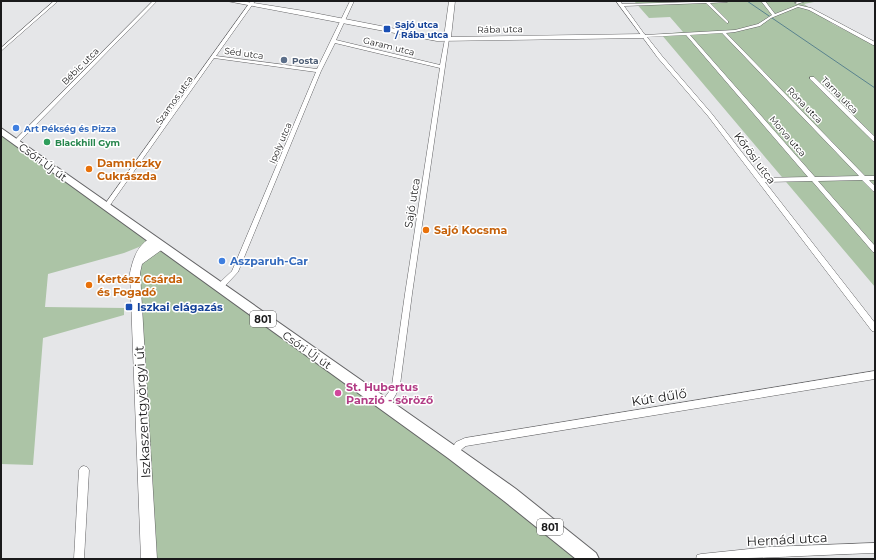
<svg xmlns="http://www.w3.org/2000/svg" width="876" height="560" viewBox="0 0 876 560" font-family="Montserrat,sans-serif">
<style>
.green{fill:#acc4a6}
.lines{fill:none;stroke-linecap:round;stroke-linejoin:round}
.stream{stroke:#59828e;stroke-width:1}
.street-casing{stroke:#636365;stroke-width:1}
.secondary-casing{stroke:#636365;stroke-width:1}
.primary-casing{stroke:#636365;stroke-width:2}
.street{fill:#fff;fill-rule:evenodd}
.secondary{fill:#fff;fill-rule:evenodd}
.primary{fill:#fff;fill-rule:evenodd}
.transit-dot{fill:#1a4fb4;stroke:#fff;stroke-width:1.5}
.service-dot{fill:#5c6f8a;stroke:#fff;stroke-width:1.5}
.shop-dot{fill:#3f7fe0;stroke:#fff;stroke-width:1.5}
.leisure-dot{fill:#2e9e5b;stroke:#fff;stroke-width:1.5}
.food-dot{fill:#e8710a;stroke:#fff;stroke-width:1.5}
.hotel-dot{fill:#d1479c;stroke:#fff;stroke-width:1.5}
.labels{text-anchor:middle;dominant-baseline:central;stroke-width:3;stroke-linejoin:round;paint-order:stroke}
.far-transit-label{font-size:9px;font-weight:bold;fill:#164399;stroke:#fff;text-anchor:start}
.far-street-label{font-size:9px;fill:#1a1a1b;stroke:#fff}
.far-service-label{font-size:9px;font-weight:bold;fill:#4e5e75;stroke:#fff;text-anchor:start}
.far-shop-label{font-size:9px;font-weight:bold;fill:#366cbe;stroke:#fff;text-anchor:start}
.far-leisure-label{font-size:9px;font-weight:bold;fill:#27864d;stroke:#fff;text-anchor:start}
.shield{fill:#fff;stroke:#5f5f5f;stroke-width:1}
.shield-label{font-size:10px;font-weight:bold;fill:#1a1a1b}
.street-label{font-size:11px;fill:#1a1a1b;stroke:#fff}
.food-label{font-size:11px;font-weight:bold;fill:#c56008;stroke:#fff;text-anchor:start}
.shop-label{font-size:11px;font-weight:bold;fill:#366cbe;stroke:#fff;text-anchor:start}
.transit-label{font-size:11px;font-weight:bold;fill:#164399;stroke:#fff;text-anchor:start}
.hotel-label{font-size:11px;font-weight:bold;fill:#b23c85;stroke:#fff;text-anchor:start}
.near-street-label{font-size:13px;fill:#1a1a1b;stroke:#fff}
</style>
<rect width="100%" height="100%" fill="#e5e6e8"/>
<g class="green">
<polygon points="634,1 819,1 804,4 833,24 875,45 875,287 661,34 683,32 670,17 649,18"/>
<polygon points="1,131 154,241 124,253 48,274 45,307 124,308 124,315 43,338 33,465 1,464"/>
<polygon points="162,246 590,559 149,559 136,292 141,260"/>
</g>
<g class="lines">
<polyline class="stream" points="747,1 875,88"/>
<g class="street-casing">
<g id="street">
<polygon points="54,1 58,1 1,51 1,48"/>
<polygon points="153,1 157,1 18,143 14,143 14,141"/>
<path d="M 251,1 L 255,1 L 216,56 L 317,69 L 350,1 L 354,1 L 336,40 L 440,65 L 445,39 L 447,38 L 449,39 L 412,294 L 400,385 C 397,393 392,404 384,408 L 381,407 L 380,404 L 391,389 L 392,385 L 405,294 L 440,68 L 335,43 L 321,71 L 238,272 L 222,289 L 216,289 L 215,287 L 232,271 L 316,72 L 214,58 L 108,208 L 106,209 L 103,207 Z"/>
<path d="M 616,1 L 620,1 L 622,4 L 729,1 L 727,2 L 710,3 L 728,21 L 728,23 L 727,23 L 706,3 L 624,6 L 645,35 L 735,30 L 758,24 L 772,15 L 761,1 L 765,1 L 775,14 L 798,5 L 811,8 L 875,42 L 875,45 L 873,45 L 809,10 L 798,7 L 771,18 L 760,26 L 735,32 L 726,33 L 865,176 L 875,176 L 875,180 L 869,180 L 875,186 L 875,192 L 873,191 L 862,180 L 818,181 L 875,246 L 875,252 L 873,252 L 812,181 L 765,182 L 875,323 L 875,332 L 872,331 L 708,116 L 658,58 ZM 722,33 L 859,176 L 815,177 L 690,35 ZM 686,35 L 808,177 L 762,178 L 712,114 L 662,56 L 647,37 Z"/>
<polygon points="800,1 806,1 797,4 795,3"/>
<polygon points="810,77 814,77 875,137 875,142 873,141 810,79"/>
<path d="M 875,371 L 875,379 L 466,446 C 460,449 459,455 453,457 L 450,456 L 449,453 L 456,442 L 465,438 Z"/>
<polygon points="84,466 87,467 89,470 84,559 74,559 79,470 81,467"/>
<path d="M 875,543 L 875,553 C 815,555 756,559 696,559 L 697,555 L 701,554 L 768,547 Z"/>
</g>
</g>
<g class="secondary-casing">
<g id="secondary">
<polygon points="227,1 241,1 304,11 437,37 444,37 449,1 455,1 451,37 644,34 647,36 644,38 437,41"/>
<path d="M 154,237 L 159,241 L 157,244 L 162,242 L 167,246 L 142,264 L 140,273 L 157,559 L 141,559 L 130,273 C 133,259 138,242 154,237 Z"/>
</g>
</g>
<g class="primary-casing">
<polygon id="primary" points="1,128 458,448 516,489 596,553 599,559 576,559 504,501 448,458 1,135"/>
</g>
<use href="#street" class="street"/>
<use href="#secondary" class="secondary"/>
<use href="#primary" class="primary"/>
</g>
<g class="transit-dot">
<rect x="383" y="25" width="8" height="8" rx="2"/>
<rect x="125" y="303" width="8" height="8" rx="2"/>
</g>
<circle class="service-dot" cx="284" cy="60" r="4"/>
<g class="shop-dot">
<circle cx="16" cy="128" r="4"/>
<circle cx="222" cy="261" r="4"/>
</g>
<circle class="leisure-dot" cx="47" cy="142" r="4"/>
<g class="food-dot">
<circle cx="89" cy="169" r="4"/>
<circle cx="426" cy="230" r="4"/>
<circle cx="89" cy="285" r="4"/>
</g>
<circle class="hotel-dot" cx="338" cy="393" r="4"/>
<g class="labels">
<g class="far-transit-label">
<text x="395" y="24">Sajó utca<tspan x="395" dy="10">/ Rába utca</tspan></text>
</g>
<g class="far-street-label">
<text transform="translate(500 29) rotate(-1)">Rába utca</text>
<text transform="translate(389 46) rotate(14)">Garam utca</text>
<text transform="translate(244 53) rotate(8)">Séd utca</text>
<text transform="translate(80 66) rotate(-45)">Bébic utca</text>
<text transform="translate(840 95) rotate(45)">Tarna utca</text>
<text transform="translate(174 100) rotate(-55)">Szamos utca</text>
<text transform="translate(805 105) rotate(46)">Róna utca</text>
<text transform="translate(788 136) rotate(49)">Morva utca</text>
<text transform="translate(280 143) rotate(-67)">Ipoly utca</text>
</g>
<g class="far-service-label">
<text x="292" y="60">Posta</text>
</g>
<g class="far-shop-label">
<text x="24" y="128">Art Pékség és Pizza</text>
</g>
<g class="far-leisure-label">
<text x="55" y="142">Blackhill Gym</text>
</g>
<g class="shield">
<rect x="250" y="311" width="26" height="16" rx="3"/>
<rect x="537" y="519" width="26" height="16" rx="3"/>
</g>
<g class="shield-label">
<text x="263" y="319">801</text>
<text x="550" y="527">801</text>
</g>
<g class="street-label">
<text transform="translate(755 158) rotate(53)">Kőrösi utca</text>
<text transform="translate(43 162) rotate(36)">Csóri Új út</text>
<text transform="translate(412 203) rotate(-81)">Sajó utca</text>
<text transform="translate(307 350) rotate(35)">Csóri Új út</text>
</g>
<g class="food-label">
<text x="97" y="163">Damniczky<tspan x="97" dy="13">Cukrászda</tspan></text>
<text x="434" y="230">Sajó Kocsma</text>
<text x="97" y="279">Kertész Csárda<tspan x="97" dy="13">és Fogadó</tspan></text>
</g>
<g class="shop-label">
<text x="230" y="261">Aszparuh-Car</text>
</g>
<g class="transit-label">
<text x="137" y="307">Iszkai elágazás</text>
</g>
<g class="hotel-label">
<text x="346" y="387">St. Hubertus<tspan x="346" dy="13">Panzió - söröző</tspan></text>
</g>
<g class="near-street-label">
<text transform="translate(659 397) rotate(-9)">Kút dűlő</text>
<text transform="translate(142 412) rotate(-93)">Iszkaszentgyörgyi út</text>
<text transform="translate(787 539) rotate(-3)">Hernád utca</text>
</g>
</g>
<rect width="876" height="560" fill="none" stroke="#1a1a1b" stroke-width="4"/>
</svg>
